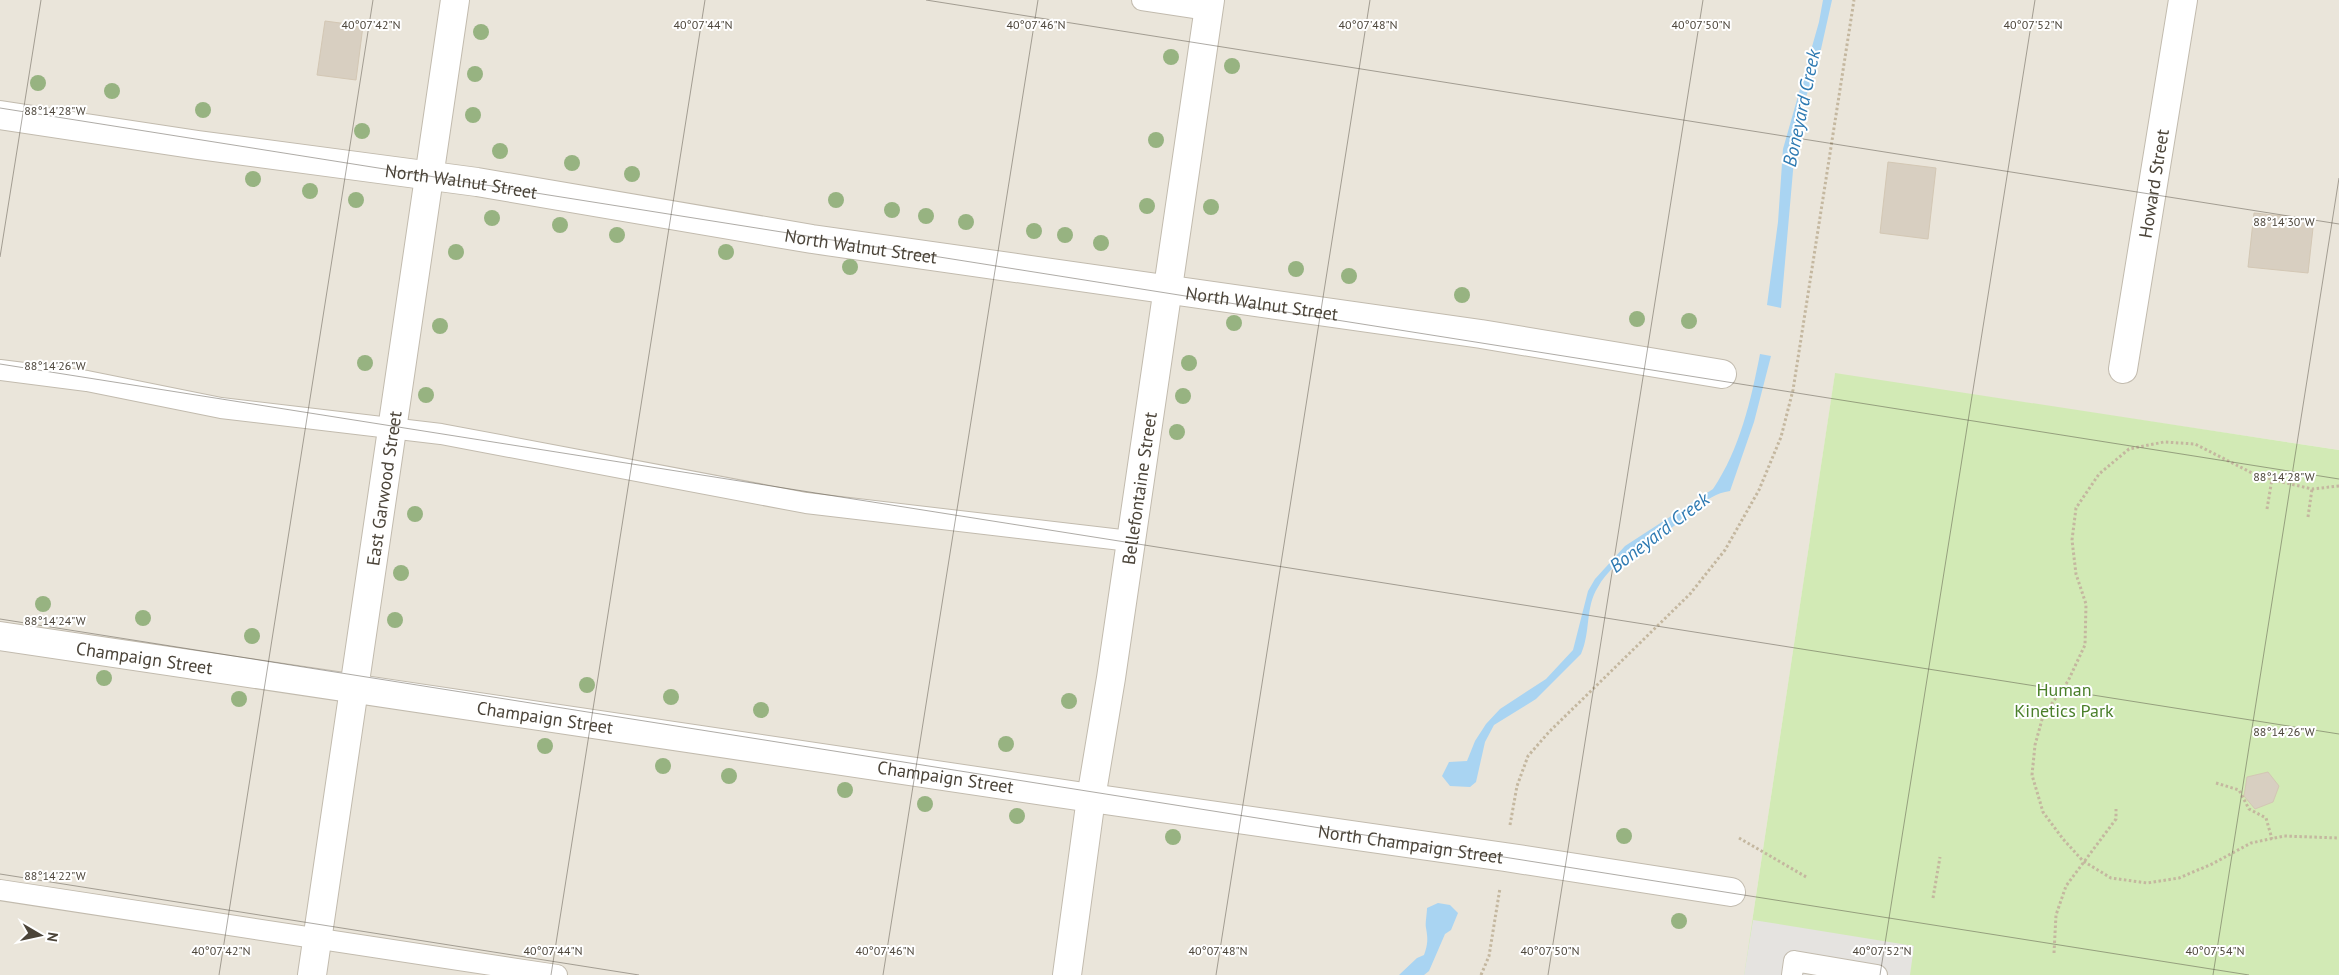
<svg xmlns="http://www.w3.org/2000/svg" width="2339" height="975" viewBox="0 0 2339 975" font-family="'PT Sans',sans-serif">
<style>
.residential{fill:#eae5da}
.green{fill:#d2eab5}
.parking{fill:#e5e3e0}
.water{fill:#a9d4f2}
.building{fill:#d8cfc1;stroke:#d3c7b4}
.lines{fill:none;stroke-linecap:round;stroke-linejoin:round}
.service-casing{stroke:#c2bbae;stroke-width:22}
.minor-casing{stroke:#c2bbae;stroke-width:30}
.path{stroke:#c4b79f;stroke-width:3;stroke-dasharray:2.5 2.5;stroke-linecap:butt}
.service{stroke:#fff;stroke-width:20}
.minor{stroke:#fff;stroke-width:28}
.tree{fill:#97b381}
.ticks{fill:none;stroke:#4b4439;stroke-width:1;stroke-opacity:0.45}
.labels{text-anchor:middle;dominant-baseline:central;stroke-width:4;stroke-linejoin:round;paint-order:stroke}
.street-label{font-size:18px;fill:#4b4439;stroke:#fff}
.park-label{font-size:18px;fill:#4a7f2a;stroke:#fff}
.water-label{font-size:19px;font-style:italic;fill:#2e7ab2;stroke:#fff}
.ticks-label{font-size:12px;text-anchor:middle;fill:#4b4439;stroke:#fff;stroke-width:4;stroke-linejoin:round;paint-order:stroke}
</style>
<rect width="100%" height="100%" fill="#f6f3ec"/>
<polygon class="residential" points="0,0 2339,0 2339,450 1835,374 1744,975 0,975"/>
<polygon class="green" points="1835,373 2339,450 2339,975 1744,975"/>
<polygon class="parking" points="1753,920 1914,946 1910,975 1744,975"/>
<g class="water">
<polygon points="1823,0 1832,0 1817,67 1803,105 1795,148 1781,308 1767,305 1778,222 1783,149 1819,22"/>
<path d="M 1760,354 L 1771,356 L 1754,422 L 1730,491 C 1706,494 1686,518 1666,532 C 1658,539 1649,542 1639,547 C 1624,556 1606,572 1598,587 C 1585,607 1591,632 1581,654 L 1536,699 L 1494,725 L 1485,742 L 1476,782 L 1470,787 L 1450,786 L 1442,776 L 1449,762 L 1467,761 L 1475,741 L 1486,724 L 1500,709 L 1546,679 L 1573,650 L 1588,591 L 1595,579 L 1625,546 L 1713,489 C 1740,449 1751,400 1760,354 Z"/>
<path d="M 1438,903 L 1450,905 L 1458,913 L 1451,930 L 1445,934 L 1429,971 L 1424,975 L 1399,975 L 1417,958 L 1424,955 C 1428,944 1428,939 1426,928 C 1425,923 1427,914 1427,908 Z"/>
</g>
<g class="building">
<polygon points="325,21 363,26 356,80 317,75"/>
<polygon points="1888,162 1936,168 1928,239 1880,233"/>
<polygon points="2254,213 2314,219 2308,273 2248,267"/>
<polygon points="2268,772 2279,786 2273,802 2255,809 2244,796 2247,777"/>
</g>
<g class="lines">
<g class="service-casing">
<g id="service">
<polyline points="1142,0 1208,10"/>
<polyline points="0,370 87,381 221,408 441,434 806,503 1130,541"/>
<polyline points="0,890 557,975"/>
<polyline points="1792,975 1794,961 1877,975"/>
</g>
</g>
<g class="minor-casing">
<g id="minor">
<path id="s1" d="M 0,115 L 198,145 L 477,182 L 812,239 L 1481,334 L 1722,374"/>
<path id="s2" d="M 2123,369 L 2183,0"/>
<path id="s3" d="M 0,636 L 1091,798 L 1505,857 L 1731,892"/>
<path id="s4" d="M 312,975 L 455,0"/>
<path id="s5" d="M 1067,975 L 1091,798 L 1111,678 L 1210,0"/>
</g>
</g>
<g class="path">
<polyline points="2339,486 2312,489 2282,482 2254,474 2195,444 2164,442 2129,449 2099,474 2076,508 2072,540 2076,574 2086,604 2085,645 2068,681 2043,716 2035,745 2032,775 2043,812 2063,839 2083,861 2111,878 2147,883 2179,878 2212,864 2251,843 2284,836 2339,838"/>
<polyline points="2267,509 2272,479"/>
<polyline points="2308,517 2312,489"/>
<polyline points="2216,783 2239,790 2249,809 2266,818 2272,839"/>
<polyline points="1510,825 1517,786 1528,756 1549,732 1690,594 1725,550 1759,490 1781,437 1793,390 1854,0"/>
<polyline points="1739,838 1808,878"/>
<polyline points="1933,898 1940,857"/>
<polyline points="2054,953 2056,915 2066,886 2116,819 2116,809"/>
<polyline points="1481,975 1489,956 1500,888"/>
</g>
<use href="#service" class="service"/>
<use href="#minor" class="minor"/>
</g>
<g class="tree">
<circle cx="481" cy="32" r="8"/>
<circle cx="1171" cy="57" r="8"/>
<circle cx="1232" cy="66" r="8"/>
<circle cx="475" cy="74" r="8"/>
<circle cx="38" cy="83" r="8"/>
<circle cx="112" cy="91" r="8"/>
<circle cx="203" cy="110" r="8"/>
<circle cx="473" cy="115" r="8"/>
<circle cx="362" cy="131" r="8"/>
<circle cx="1156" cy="140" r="8"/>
<circle cx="500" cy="151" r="8"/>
<circle cx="572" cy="163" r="8"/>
<circle cx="632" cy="174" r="8"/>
<circle cx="253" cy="179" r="8"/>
<circle cx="310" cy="191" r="8"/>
<circle cx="356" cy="200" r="8"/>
<circle cx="836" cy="200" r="8"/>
<circle cx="1147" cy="206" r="8"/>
<circle cx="1211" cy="207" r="8"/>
<circle cx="892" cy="210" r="8"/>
<circle cx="926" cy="216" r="8"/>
<circle cx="492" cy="218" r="8"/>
<circle cx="966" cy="222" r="8"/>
<circle cx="560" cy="225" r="8"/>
<circle cx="1034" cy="231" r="8"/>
<circle cx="617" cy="235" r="8"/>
<circle cx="1065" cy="235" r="8"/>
<circle cx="1101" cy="243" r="8"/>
<circle cx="456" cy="252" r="8"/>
<circle cx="726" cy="252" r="8"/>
<circle cx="850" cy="267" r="8"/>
<circle cx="1296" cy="269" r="8"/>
<circle cx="1349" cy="276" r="8"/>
<circle cx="1462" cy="295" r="8"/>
<circle cx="1637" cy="319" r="8"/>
<circle cx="1689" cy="321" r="8"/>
<circle cx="1234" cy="323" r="8"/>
<circle cx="440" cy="326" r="8"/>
<circle cx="365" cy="363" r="8"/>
<circle cx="1189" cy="363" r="8"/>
<circle cx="426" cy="395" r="8"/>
<circle cx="1183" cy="396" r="8"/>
<circle cx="1177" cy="432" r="8"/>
<circle cx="415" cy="514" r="8"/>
<circle cx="401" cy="573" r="8"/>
<circle cx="43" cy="604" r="8"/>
<circle cx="143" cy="618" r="8"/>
<circle cx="395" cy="620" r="8"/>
<circle cx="252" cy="636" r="8"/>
<circle cx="104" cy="678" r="8"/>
<circle cx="587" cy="685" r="8"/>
<circle cx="671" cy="697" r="8"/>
<circle cx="239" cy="699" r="8"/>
<circle cx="1069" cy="701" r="8"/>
<circle cx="761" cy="710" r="8"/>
<circle cx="1006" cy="744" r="8"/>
<circle cx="545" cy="746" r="8"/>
<circle cx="663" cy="766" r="8"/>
<circle cx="729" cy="776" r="8"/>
<circle cx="845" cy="790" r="8"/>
<circle cx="925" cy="804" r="8"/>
<circle cx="1017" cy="816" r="8"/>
<circle cx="1624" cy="836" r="8"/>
<circle cx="1173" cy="837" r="8"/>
<circle cx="1679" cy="921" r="8"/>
</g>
<path class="ticks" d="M 926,0 L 2339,224M 0,108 L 2339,479M 0,257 L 41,0M 0,364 L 2339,734M 0,619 L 2249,975M 0,874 L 639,975M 219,975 L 373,0M 551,975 L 705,0M 883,975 L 1038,0M 1216,975 L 1370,0M 1548,975 L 1703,0M 1880,975 L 2035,0M 2213,975 L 2339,178"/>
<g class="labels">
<g class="street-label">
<text stroke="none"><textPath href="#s1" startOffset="466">North Walnut Street</textPath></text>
<text stroke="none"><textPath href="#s2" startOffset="188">Howard Street</textPath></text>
<text stroke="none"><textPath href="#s1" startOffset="871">North Walnut Street</textPath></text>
<text stroke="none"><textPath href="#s1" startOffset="1276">North Walnut Street</textPath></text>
<text stroke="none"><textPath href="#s4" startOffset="492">East Garwood Street</textPath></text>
<text stroke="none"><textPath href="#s5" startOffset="492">Bellefontaine Street</textPath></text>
<text stroke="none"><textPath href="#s3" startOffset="146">Champaign Street</textPath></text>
<text stroke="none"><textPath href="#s3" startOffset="551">Champaign Street</textPath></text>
<text stroke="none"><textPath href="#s3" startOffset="956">Champaign Street</textPath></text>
<text stroke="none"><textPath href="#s3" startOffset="1426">North Champaign Street</textPath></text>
</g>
<g class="park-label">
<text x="2064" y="689">Human<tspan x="2064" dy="21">Kinetics Park</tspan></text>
</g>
<g class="water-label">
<text transform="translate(1801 108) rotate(-78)">Boneyard Creek</text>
<text transform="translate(1659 532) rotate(-37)">Boneyard Creek</text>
</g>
</g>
<g class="ticks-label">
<text x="1368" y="29">40°07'48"N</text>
<text x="1701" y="29">40°07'50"N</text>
<text x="371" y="29">40°07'42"N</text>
<text x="703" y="29">40°07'44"N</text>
<text x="1036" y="29">40°07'46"N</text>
<text x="2033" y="29">40°07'52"N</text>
<text x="55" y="115">88°14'28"W</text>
<text x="2284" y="226">88°14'30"W</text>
<text x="55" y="370">88°14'26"W</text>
<text x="2284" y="481">88°14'28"W</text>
<text x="55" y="625">88°14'24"W</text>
<text x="2284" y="736">88°14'26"W</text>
<text x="55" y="880">88°14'22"W</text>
<text x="221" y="955">40°07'42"N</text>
<text x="553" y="955">40°07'44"N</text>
<text x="885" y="955">40°07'46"N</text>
<text x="1218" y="955">40°07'48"N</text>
<text x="1550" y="955">40°07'50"N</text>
<text x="1882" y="955">40°07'52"N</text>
<text x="2215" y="955">40°07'54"N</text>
</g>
<g transform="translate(40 935) rotate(99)" stroke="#ffffff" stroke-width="4" paint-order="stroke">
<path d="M0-4L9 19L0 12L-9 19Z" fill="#4b4439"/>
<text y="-8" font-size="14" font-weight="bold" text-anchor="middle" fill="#4b4439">N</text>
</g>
</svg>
